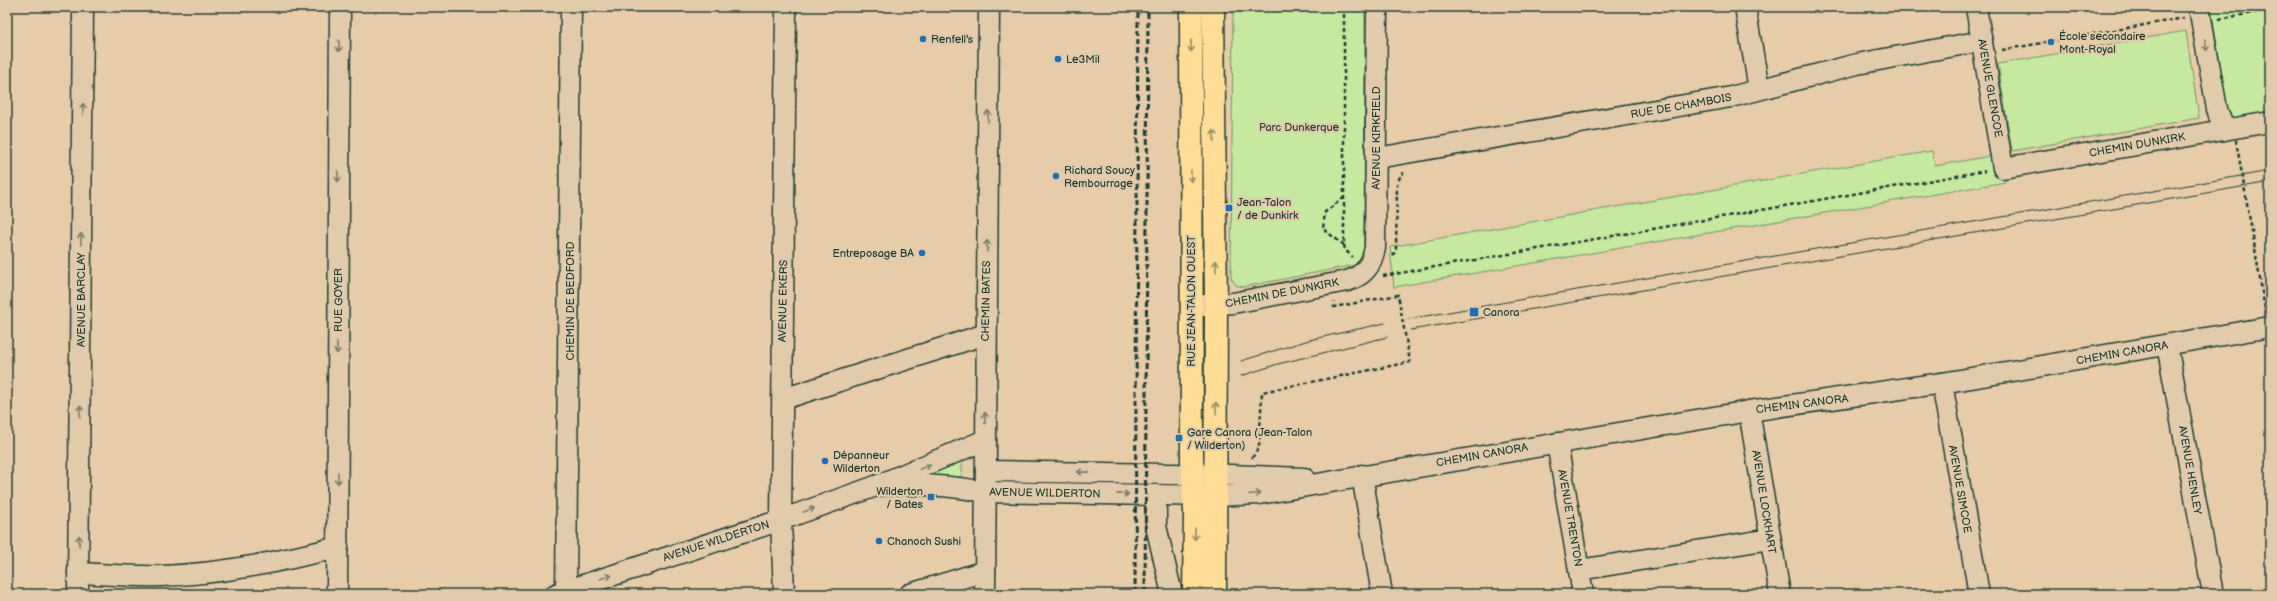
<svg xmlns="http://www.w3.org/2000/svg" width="2277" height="601" viewBox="0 0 2277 601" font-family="'Balsamiq Sans',sans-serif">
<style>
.green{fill:#c6e8a1;stroke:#72926a}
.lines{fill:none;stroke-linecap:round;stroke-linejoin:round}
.minor-casing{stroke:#1f3d34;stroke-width:23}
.major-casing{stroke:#1f3d34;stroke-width:25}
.path{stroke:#1f3d34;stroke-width:2.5;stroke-dasharray:4 3;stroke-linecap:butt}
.minor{stroke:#e2cbab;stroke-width:20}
.major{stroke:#ffdd96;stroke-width:22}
.tram{stroke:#1f3d34;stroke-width:1}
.rail{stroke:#1f3d34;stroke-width:3;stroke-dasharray:6 3;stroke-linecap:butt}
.path-bridge{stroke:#1f3d34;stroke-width:2.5;stroke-dasharray:4 3;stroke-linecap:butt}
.oneway{stroke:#777d6a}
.oneway2{stroke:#8f8d65}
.poi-dot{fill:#1f6fb2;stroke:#e2cbab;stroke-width:1.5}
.labels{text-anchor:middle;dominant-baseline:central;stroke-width:4;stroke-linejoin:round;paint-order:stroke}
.poi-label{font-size:11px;fill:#1f3d34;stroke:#e2cbab;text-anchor:start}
.street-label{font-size:11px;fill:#1f3d34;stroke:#e2cbab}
.park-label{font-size:11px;fill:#274639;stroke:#e2cbab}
</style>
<rect width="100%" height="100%" fill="#e6cca8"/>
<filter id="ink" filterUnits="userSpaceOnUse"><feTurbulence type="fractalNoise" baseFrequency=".025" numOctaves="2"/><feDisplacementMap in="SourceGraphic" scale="8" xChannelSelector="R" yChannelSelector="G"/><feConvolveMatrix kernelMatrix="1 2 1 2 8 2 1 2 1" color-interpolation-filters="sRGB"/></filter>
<g filter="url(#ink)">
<g class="green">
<polygon points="1233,7 1365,7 1364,247 1363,254 1355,265 1243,287 1236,285 1231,278"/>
<polygon points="2211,7 2270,7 2270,112 2229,119"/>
<polygon points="2186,31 2199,118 2012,151 1998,64"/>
<polygon points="1932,151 1935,166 2001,154 2005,182 1394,287 1390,247"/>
<polygon points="962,462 962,477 930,476 930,472"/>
</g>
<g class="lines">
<g class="minor-casing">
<g id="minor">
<polyline points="1745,7 1759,89"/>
<polyline points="1976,7 2003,168 2270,122"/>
<polyline points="2199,7 2217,109 2224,130"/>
<polyline points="1377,158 1731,97 1857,64 1982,41"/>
<path d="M 1191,306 L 1233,303 L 1347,281 C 1365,275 1371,266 1375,248 L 1377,7"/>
<polyline points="2167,345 2213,594"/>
<polyline points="1942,383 1979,594"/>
<polyline points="783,399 986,334"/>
<polyline points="1749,411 1780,594"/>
<polyline points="1557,443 1583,594"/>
<polyline points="986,471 1231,475 1304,478"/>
<polyline points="1362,475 1382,594"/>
<path d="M 876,486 C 913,483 949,485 986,492 L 1216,496 L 1259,494 L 1749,411 L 1942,383 L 2270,327"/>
<polyline points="1156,495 1156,526 1172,594"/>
<polyline points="1579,570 1770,539"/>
<path d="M 78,573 C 106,574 133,577 161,576 C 221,574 279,562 338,547"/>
<polyline points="78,594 83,7"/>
<polyline points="337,594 340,7"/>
<polyline points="556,594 781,520 876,486 985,440"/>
<polyline points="566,594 571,7"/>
<polyline points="784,594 781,520 786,7"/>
<polyline points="910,594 985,571"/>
<polyline points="985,594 989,7"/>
</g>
</g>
<g class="major-casing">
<g id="major">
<polyline points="1191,7 1192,460 1195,512 1194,594"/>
<polyline points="1213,7 1216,305 1215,594"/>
</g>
</g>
<g class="path">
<polyline points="1344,7 1344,245 1345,250 1353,257"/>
<polyline points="2219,19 2270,10"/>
<polyline points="2002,50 2184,18"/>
<polyline points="1344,245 1323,229 1325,212 1345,197"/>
<polyline points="2255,249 2265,310"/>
<polyline points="1393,256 1396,251 1397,185 1401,174 1404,173"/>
<polyline points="1383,276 1985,171"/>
<polyline points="1252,458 1259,448 1262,392 1410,362 1398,295 1334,307 1334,302"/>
</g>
<use href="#minor" class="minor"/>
<use href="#major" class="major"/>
<g class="tram">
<polyline points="1408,319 2270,171"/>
<polyline points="1411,330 2270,182"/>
<polyline points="1241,361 1309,340 1385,323"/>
<polyline points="1241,376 1278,364 1387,337"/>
</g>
<g class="rail">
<polyline points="1135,594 1138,7"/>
<polyline points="1145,594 1148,7"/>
</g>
<polyline class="path-bridge" points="2236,140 2255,249"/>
</g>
<defs><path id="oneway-shaft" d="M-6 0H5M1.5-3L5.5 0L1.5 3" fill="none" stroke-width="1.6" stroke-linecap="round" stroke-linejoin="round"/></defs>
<g class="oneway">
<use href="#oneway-shaft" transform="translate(2206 45) rotate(80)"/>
<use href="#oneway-shaft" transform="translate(339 46) rotate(90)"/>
<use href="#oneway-shaft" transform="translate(83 109) rotate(-89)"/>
<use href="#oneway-shaft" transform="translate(988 116) rotate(-90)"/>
<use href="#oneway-shaft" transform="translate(338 176) rotate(90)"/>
<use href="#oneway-shaft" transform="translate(81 239) rotate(-90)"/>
<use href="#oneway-shaft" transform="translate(987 246) rotate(-89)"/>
<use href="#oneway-shaft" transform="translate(337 348) rotate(90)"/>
<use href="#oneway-shaft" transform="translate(80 411) rotate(-90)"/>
<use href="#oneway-shaft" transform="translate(985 418) rotate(-90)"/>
<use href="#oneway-shaft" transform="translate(925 467) rotate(-22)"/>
<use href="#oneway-shaft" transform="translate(1083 472) rotate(-179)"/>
<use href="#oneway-shaft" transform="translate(338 478) rotate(90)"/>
<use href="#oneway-shaft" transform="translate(1123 494) rotate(1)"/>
<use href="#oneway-shaft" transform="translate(1255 494) rotate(-5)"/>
<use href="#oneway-shaft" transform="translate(809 510) rotate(-20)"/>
<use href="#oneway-shaft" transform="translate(79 541) rotate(-90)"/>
<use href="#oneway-shaft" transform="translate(606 577) rotate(-18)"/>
</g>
<g class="oneway2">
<use href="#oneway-shaft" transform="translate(1191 46) rotate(90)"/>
<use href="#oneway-shaft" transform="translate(1214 136) rotate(-90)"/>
<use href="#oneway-shaft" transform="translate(1191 176) rotate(90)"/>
<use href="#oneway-shaft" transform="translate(1216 266) rotate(-91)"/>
<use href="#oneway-shaft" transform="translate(1216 408) rotate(-90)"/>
<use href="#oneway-shaft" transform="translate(1195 534) rotate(91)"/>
</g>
</g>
<g class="poi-dot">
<circle cx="923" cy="39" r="4"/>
<circle cx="2051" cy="42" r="4"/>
<circle cx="1058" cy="59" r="4"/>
<circle cx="1056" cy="176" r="4"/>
<rect x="1225" y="204" width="8" height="8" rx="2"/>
<circle cx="922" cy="253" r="4"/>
<rect x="1469" y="307" width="10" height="10" rx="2"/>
<rect x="1175" y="434" width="8" height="8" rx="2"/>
<circle cx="825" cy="461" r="4"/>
<rect x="927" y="493" width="8" height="8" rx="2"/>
<circle cx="879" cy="541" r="4"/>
</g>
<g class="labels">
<g class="poi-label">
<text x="2059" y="36">École secondaire<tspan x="2059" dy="13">Mont-Royal</tspan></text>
<text x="931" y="39">Renfell's</text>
<text x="1066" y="59">Le3Mil</text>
<text x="1064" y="170">Richard Soucy<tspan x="1064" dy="13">Rembourrage</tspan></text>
<text x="1237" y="202">Jean-Talon<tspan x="1237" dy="13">/ de Dunkirk</tspan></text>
<text x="914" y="253" text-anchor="end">Entreposage BA</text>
<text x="1483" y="312">Canora</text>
<text x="1187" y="432">Gare Canora (Jean-Talon<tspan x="1187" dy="13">/ Wilderton)</tspan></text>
<text x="833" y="455">Dépanneur<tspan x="833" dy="13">Wilderton</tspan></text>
<text x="923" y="491" text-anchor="end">Wilderton<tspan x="923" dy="13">/ Bates</tspan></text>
<text x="887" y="541">Chanoch Sushi</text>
</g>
<g class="street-label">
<text transform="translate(1990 88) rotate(80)">AVENUE GLENCOE</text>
<text transform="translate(1681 106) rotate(-10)">RUE DE CHAMBOIS</text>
<text transform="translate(1376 138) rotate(-90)">AVENUE KIRKFIELD</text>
<text transform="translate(2137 145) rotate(-10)">CHEMIN DUNKIRK</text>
<text transform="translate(1282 293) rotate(-11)">CHEMIN DE DUNKIRK</text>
<text transform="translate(81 300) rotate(-90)">AVENUE BARCLAY</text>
<text transform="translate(338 300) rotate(-90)">RUE GOYER</text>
<text transform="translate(570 301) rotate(-90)">CHEMIN DE BEDFORD</text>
<text transform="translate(783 301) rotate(-89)">AVENUE EKERS</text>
<text transform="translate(986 301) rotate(-89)">CHEMIN BATES</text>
<text transform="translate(1191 301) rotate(-90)">RUE JEAN-TALON OUEST</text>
<text transform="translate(2122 353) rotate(-10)">CHEMIN CANORA</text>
<text transform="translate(1802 404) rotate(-7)">CHEMIN CANORA</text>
<text transform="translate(1482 455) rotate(-10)">CHEMIN CANORA</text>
<text transform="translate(2190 470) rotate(80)">AVENUE HENLEY</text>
<text transform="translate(1960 489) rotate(80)">AVENUE SIMCOE</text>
<text transform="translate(1045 493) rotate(1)">AVENUE WILDERTON</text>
<text transform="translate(1764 502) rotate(81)">AVENUE LOCKHART</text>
<text transform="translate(1570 518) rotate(80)">AVENUE TRENTON</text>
<text transform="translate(716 541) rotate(-18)">AVENUE WILDERTON</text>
</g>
<g class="park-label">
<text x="1299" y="127">Parc Dunkerque</text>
</g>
</g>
<rect width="2277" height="601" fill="none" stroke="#e2cbab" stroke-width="24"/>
<rect x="12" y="12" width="2253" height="577" fill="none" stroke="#1f3d34" stroke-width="1.5" filter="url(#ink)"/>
</svg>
